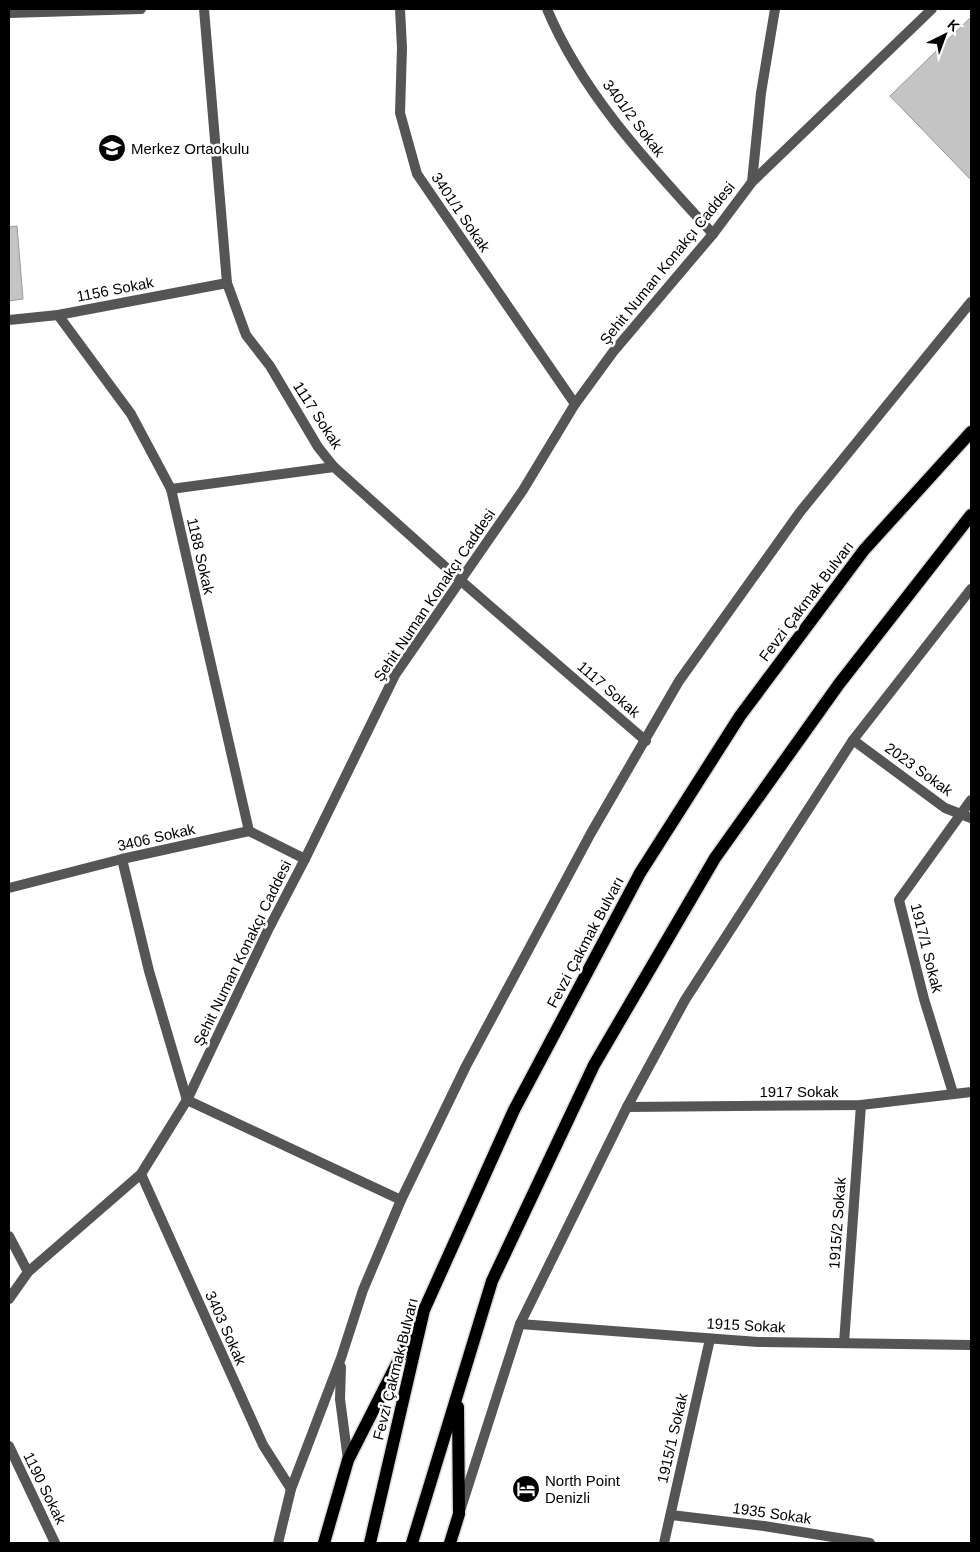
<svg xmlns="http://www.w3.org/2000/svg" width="980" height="1552" viewBox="0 0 980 1552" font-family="Arial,sans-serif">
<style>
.building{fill:#c4c4c4;stroke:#999}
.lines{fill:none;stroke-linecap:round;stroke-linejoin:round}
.primary-casing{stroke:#dbdbdb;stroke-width:15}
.minor{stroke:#555;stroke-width:10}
.tertiary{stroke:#555;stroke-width:10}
.primary{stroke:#000;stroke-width:12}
.labels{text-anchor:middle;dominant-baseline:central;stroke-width:5;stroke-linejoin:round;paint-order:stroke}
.street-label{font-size:15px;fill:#000;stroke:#fff}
.poi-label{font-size:15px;fill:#000;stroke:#fff;text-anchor:start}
</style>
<rect width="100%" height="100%" fill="#fff"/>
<g class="building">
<polygon points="971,17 971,180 890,96"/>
<polygon points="17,226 23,299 9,301 9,227"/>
</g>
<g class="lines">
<g class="primary-casing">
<g id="primary">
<polyline points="324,1543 348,1460 415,1328"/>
<polyline points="370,1543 424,1310 514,1110 640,873 740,716 864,550 971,432"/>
<polyline points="412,1543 492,1281 594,1065 715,858 839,684 971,515"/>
<polyline points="450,1543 459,1514 458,1407"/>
</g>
</g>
<g class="minor">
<polyline points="204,9 227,283 246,335 270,366 318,447 334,467 460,580 646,741"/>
<polyline points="400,9 402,48 400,113 417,174 575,404"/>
<path d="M 547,9 C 583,95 650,165 713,234"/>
<polyline points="9,13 141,9"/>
<polyline points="752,182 761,93 775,9"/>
<polyline points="58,315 131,414 171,489 249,831"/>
<polyline points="9,320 58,315 227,283"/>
<polyline points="171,489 334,467"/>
<polyline points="853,740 945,808 971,818"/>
<polyline points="122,859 149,971 187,1100 401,1200"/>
<polyline points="9,888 122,859 249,831 305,859"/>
<polyline points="953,1093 924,999 899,900 971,800"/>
<polyline points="627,1107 861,1105 971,1092"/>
<polyline points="141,1174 263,1445 291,1489"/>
<polyline points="9,1236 28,1272"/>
<polyline points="520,1324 758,1342 971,1345"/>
<polyline points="844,1343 861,1105"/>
<polyline points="341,1367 340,1399 348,1460"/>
<polyline points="9,1446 55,1543"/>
<polyline points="461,1508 520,1324 627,1107 685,1000 853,740 971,589"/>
<polyline points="671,1515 764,1526 870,1543"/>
<polyline points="278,1543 291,1489 341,1358 363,1290 401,1200 466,1066 591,833 679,681 800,512 971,302"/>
<polyline points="664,1543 710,1339"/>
</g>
<polyline class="tertiary" points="9,1299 28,1272 141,1174 187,1100 268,930 305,859 395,675 523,490 575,404 613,352 713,234 752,182 932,9"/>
<use href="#primary" class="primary"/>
</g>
<defs>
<g id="school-disc" transform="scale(1.4375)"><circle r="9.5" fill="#000" stroke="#fff"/><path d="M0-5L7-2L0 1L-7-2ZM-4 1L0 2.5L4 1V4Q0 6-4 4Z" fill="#fff"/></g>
<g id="hotel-disc" transform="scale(1.4375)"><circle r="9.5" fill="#000" stroke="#fff"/><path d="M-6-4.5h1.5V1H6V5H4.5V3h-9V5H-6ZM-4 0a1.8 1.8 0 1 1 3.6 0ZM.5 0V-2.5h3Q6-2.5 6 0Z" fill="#fff"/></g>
</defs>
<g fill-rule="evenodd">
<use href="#school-disc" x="112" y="148"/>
<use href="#hotel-disc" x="526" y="1489"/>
</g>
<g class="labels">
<g class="street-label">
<text transform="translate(634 118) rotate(53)">3401/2 Sokak</text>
<text transform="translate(461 212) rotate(56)">3401/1 Sokak</text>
<text transform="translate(667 263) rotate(-51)">Şehit Numan Konakçı Caddesi</text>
<text transform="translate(115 289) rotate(-11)">1156 Sokak</text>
<text transform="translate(318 415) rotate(57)">1117 Sokak</text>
<text transform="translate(201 556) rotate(77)">1188 Sokak</text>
<text transform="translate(434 595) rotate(-56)">Şehit Numan Konakçı Caddesi</text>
<text transform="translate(806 601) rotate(-53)">Fevzi Çakmak Bulvarı</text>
<text transform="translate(609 689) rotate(41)">1117 Sokak</text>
<text transform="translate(919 769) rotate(36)">2023 Sokak</text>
<text transform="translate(156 837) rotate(-13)">3406 Sokak</text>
<text transform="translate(585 942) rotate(-62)">Fevzi Çakmak Bulvarı</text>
<text transform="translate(927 948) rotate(76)">1917/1 Sokak</text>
<text transform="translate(242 953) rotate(-64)">Şehit Numan Konakçı Caddesi</text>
<text x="799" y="1091">1917 Sokak</text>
<text transform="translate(837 1223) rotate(-86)">1915/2 Sokak</text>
<text transform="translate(746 1325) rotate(3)">1915 Sokak</text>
<text transform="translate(226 1328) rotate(66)">3403 Sokak</text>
<text transform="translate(395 1369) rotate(-76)">Fevzi Çakmak Bulvarı</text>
<text transform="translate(672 1438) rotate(-77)">1915/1 Sokak</text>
<text transform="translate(45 1488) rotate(64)">1190 Sokak</text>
<text transform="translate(772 1513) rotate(8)">1935 Sokak</text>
</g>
<g class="poi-label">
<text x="131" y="148">Merkez Ortaokulu</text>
<text x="545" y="1480">North Point<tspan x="545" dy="17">Denizli</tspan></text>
</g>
</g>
<rect width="980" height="1552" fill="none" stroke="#000000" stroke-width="20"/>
<g transform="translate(945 35) rotate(42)" stroke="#ffffff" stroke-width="4" paint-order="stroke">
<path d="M0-4L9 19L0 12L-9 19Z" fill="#000000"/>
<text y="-8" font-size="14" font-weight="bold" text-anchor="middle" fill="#000000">K</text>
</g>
</svg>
